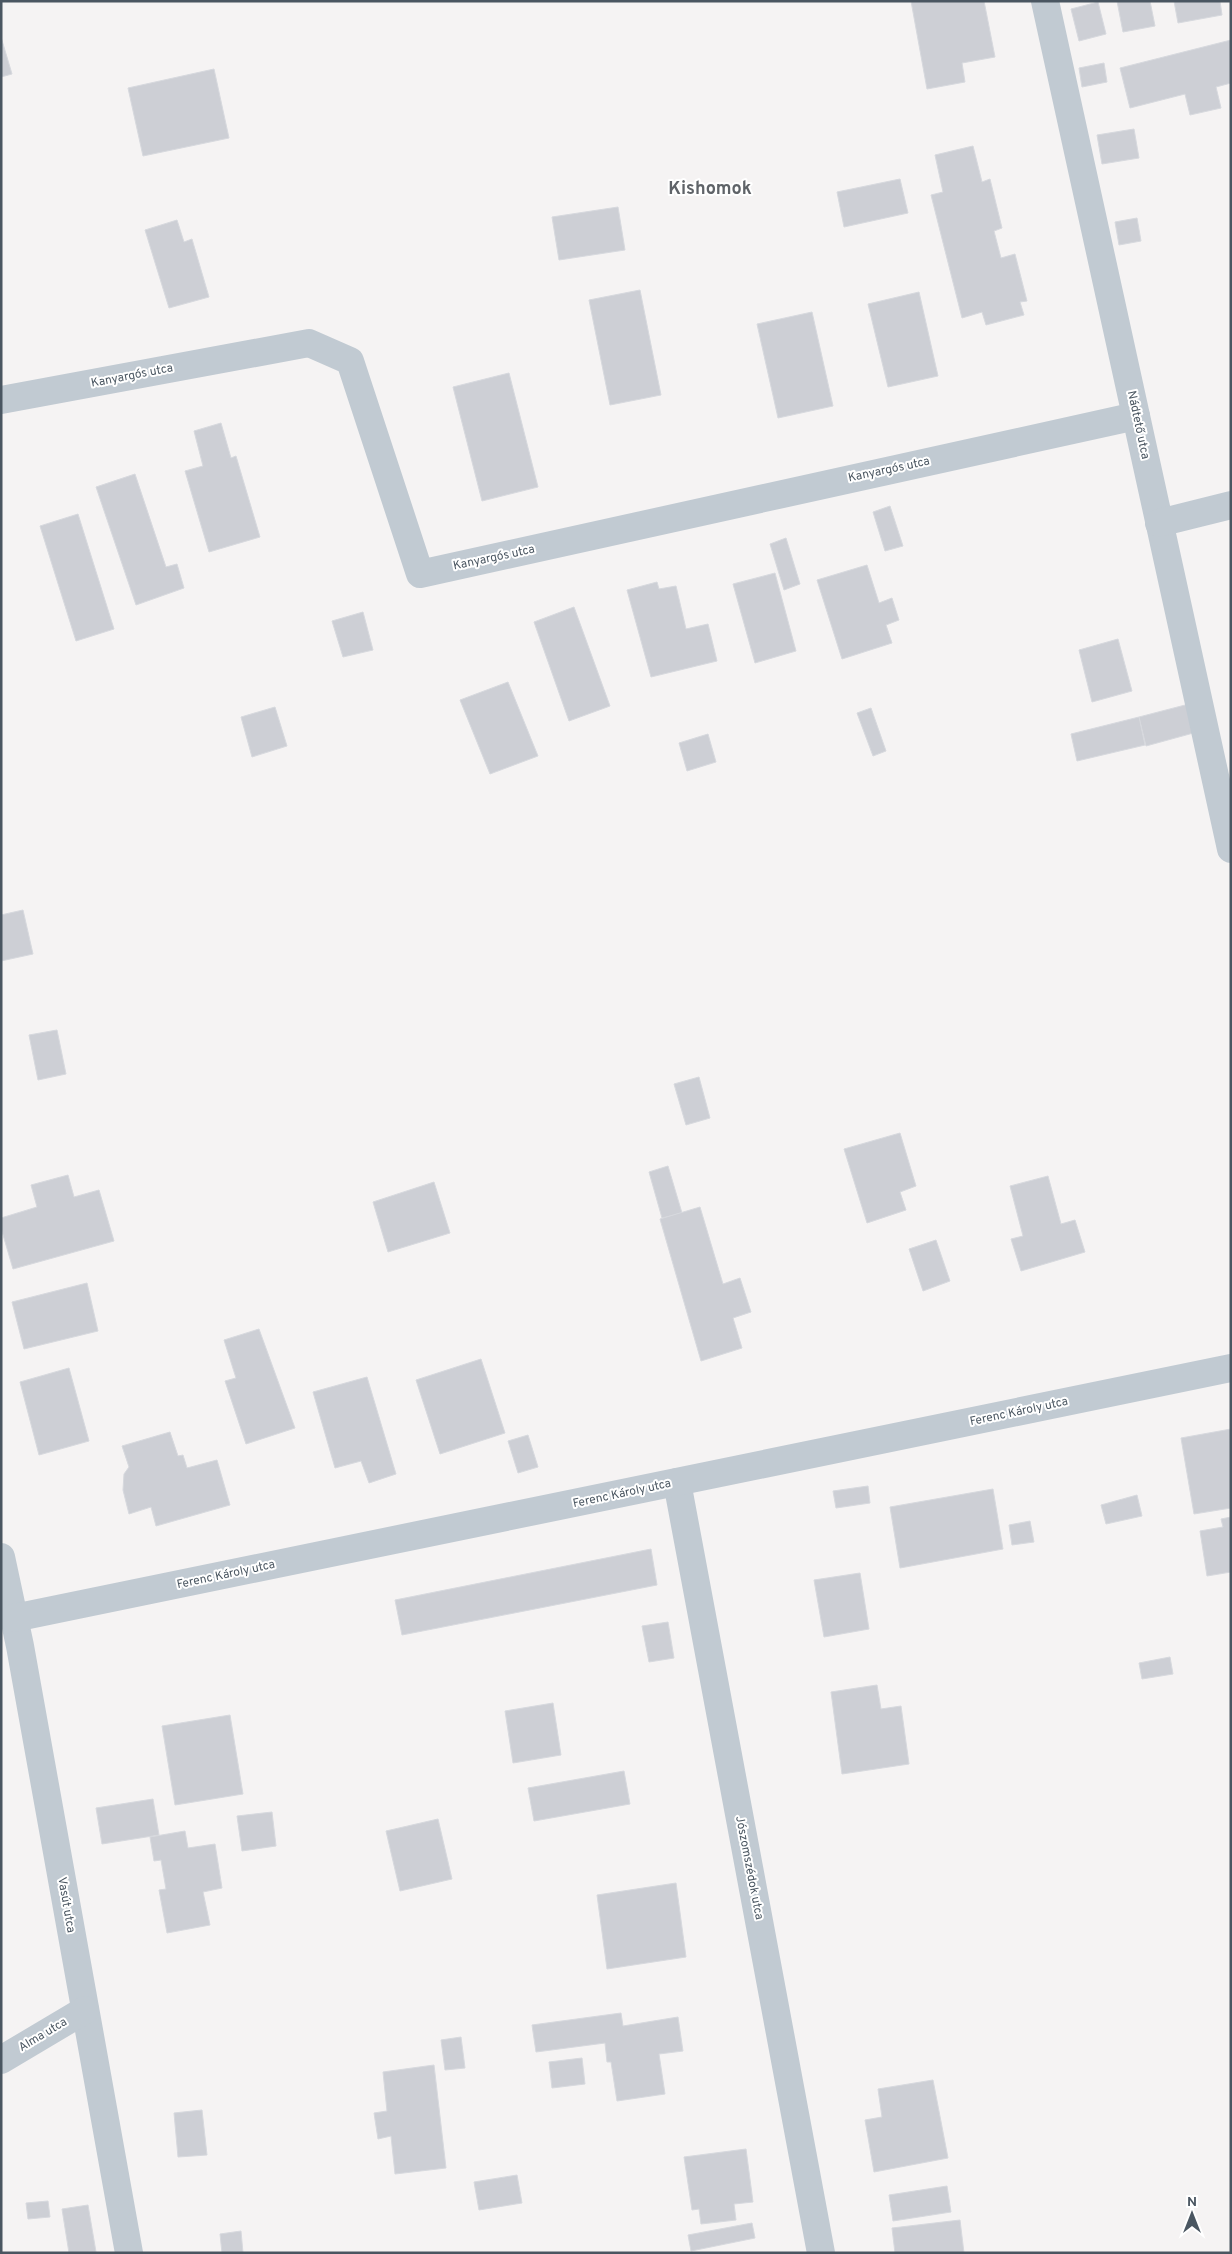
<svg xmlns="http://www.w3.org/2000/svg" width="1232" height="2254" viewBox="0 0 1232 2254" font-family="Overpass,sans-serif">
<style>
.building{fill:#cdcfd5;stroke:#d7d9de}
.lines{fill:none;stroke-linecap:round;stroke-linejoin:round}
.street{stroke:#c1cad2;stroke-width:28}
.labels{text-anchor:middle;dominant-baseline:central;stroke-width:4;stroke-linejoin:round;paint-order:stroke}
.street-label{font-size:12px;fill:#4a5661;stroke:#fff}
.district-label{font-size:18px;font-weight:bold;fill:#5f6368;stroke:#fff}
</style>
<rect width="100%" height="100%" fill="#f5f3f3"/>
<g class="building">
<polygon points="911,1 984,1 995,57 962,63 965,82 927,89"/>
<polygon points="1117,1 1150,1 1155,26 1123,32"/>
<polygon points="1174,1 1220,1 1222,15 1178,23"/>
<polygon points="1098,2 1106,34 1079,41 1071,9"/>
<polygon points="1,37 12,74 1,77"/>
<polygon points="1231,40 1231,83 1216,87 1221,108 1190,115 1185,94 1130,108 1120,68"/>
<polygon points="1104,63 1107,82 1082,87 1079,68"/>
<polygon points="214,69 229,138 143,156 128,88"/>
<polygon points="1134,129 1139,158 1102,164 1097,135"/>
<polygon points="973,146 982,182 990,179 1002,228 994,231 1001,258 1015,254 1027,301 1020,302 1024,315 986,325 982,312 962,318 931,195 943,192 935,155"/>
<polygon points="900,179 908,213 844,227 837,192"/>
<polygon points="618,207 625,250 559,260 552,217"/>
<polygon points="1137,218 1141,241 1119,245 1115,222"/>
<polygon points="177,220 184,242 192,239 209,297 169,308 145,230"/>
<polygon points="640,290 661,395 610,405 589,300"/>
<polygon points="919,292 938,376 888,387 868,304"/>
<polygon points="812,312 833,406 778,418 757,324"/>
<polygon points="509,373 538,487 482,501 453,387"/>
<polygon points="221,423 231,458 236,456 260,537 209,552 185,471 203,466 194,431"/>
<polygon points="135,474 166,567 177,564 184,588 136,605 96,487"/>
<polygon points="890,506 903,546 885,551 873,512"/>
<polygon points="78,514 114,629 76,641 40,526"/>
<polygon points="786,538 800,584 784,590 770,544"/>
<polygon points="867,565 879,603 892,598 899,620 886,625 892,643 842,659 817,580"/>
<polygon points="775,573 796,651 755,663 733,584"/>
<polygon points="657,582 659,589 676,586 686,629 708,624 717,661 651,677 627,590"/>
<polygon points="574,607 610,706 569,721 534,622"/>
<polygon points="363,612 373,650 343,657 332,621"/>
<polygon points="1118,639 1132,691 1092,702 1079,650"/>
<polygon points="508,682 538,756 490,774 460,700"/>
<polygon points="1189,704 1197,732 1146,746 1139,717"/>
<polygon points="275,707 287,746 252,757 241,717"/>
<polygon points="871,708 886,751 873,756 857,713"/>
<polygon points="1139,717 1145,745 1077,761 1071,734"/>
<polygon points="708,734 716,762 687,771 679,743"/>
<polygon points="23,910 33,954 1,961 1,915"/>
<polygon points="57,1030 66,1074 38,1080 29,1035"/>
<polygon points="699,1077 710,1118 686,1125 674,1084"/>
<polygon points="900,1133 916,1186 900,1192 906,1210 867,1223 844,1149"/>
<polygon points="668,1166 682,1213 662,1218 649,1172"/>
<polygon points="68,1175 74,1197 99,1190 114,1241 13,1269 1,1228 1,1218 37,1207 31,1185"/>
<polygon points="1048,1176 1061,1224 1075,1220 1085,1252 1021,1271 1011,1239 1023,1236 1010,1186"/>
<polygon points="434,1182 450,1233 388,1252 373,1202"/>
<polygon points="700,1207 723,1284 740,1278 751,1312 733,1318 742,1348 701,1361 660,1219"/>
<polygon points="936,1240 950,1281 923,1291 909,1249"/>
<polygon points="87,1283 98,1331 24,1349 12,1302"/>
<polygon points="259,1329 295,1428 246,1444 225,1381 236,1378 224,1340"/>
<polygon points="481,1359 505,1433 440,1454 416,1380"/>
<polygon points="69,1368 89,1441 39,1455 20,1382"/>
<polygon points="367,1377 396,1474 369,1483 361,1461 335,1468 313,1392"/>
<polygon points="1231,1429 1231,1508 1194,1514 1181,1438"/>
<polygon points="170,1432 178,1456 183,1455 187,1468 217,1460 230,1505 156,1526 151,1507 129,1514 123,1490 124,1474 129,1467 122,1446"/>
<polygon points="528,1435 538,1467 518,1473 508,1441"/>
<polygon points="868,1486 870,1503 836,1508 833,1491"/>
<polygon points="993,1489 1003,1549 900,1568 890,1507"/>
<polygon points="1137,1495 1142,1516 1106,1524 1101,1505"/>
<polygon points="1231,1517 1231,1572 1207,1576 1200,1531 1223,1527 1221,1519"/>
<polygon points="1030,1521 1034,1542 1012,1545 1009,1525"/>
<polygon points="651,1549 657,1585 402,1635 395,1600"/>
<polygon points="860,1573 869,1629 824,1637 814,1580"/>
<polygon points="668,1622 674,1658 649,1662 642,1626"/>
<polygon points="1170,1657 1173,1674 1142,1679 1139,1663"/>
<polygon points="877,1685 881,1709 901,1706 909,1764 842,1774 831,1692"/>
<polygon points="553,1703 561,1755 513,1763 505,1711"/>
<polygon points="230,1715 243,1794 175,1805 162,1726"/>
<polygon points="624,1771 630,1804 534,1821 528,1788"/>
<polygon points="153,1799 159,1835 102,1844 96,1808"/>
<polygon points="272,1812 276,1846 242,1851 237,1816"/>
<polygon points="438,1819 452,1879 400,1891 386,1831"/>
<polygon points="185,1831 188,1848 215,1844 222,1888 203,1892 210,1925 167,1933 159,1890 166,1889 161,1860 154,1861 150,1837"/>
<polygon points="676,1883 686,1957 607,1969 597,1895"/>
<polygon points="621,2013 623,2026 678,2017 683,2051 659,2054 665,2094 617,2101 611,2062 607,2062 605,2043 536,2052 532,2025"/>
<polygon points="461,2037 465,2068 445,2070 441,2040"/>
<polygon points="582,2058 585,2084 552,2088 549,2062"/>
<polygon points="434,2065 446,2168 395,2174 391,2136 378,2139 374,2113 387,2111 383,2072"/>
<polygon points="933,2080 948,2158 874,2172 865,2120 882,2117 878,2089"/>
<polygon points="202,2110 207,2155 178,2157 174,2113"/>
<polygon points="746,2149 753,2202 734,2204 736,2220 701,2224 699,2209 692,2210 684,2157"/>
<polygon points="517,2175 522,2203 479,2210 474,2182"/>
<polygon points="947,2186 951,2212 893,2221 889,2195"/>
<polygon points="48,2201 50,2217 28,2219 26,2203"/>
<polygon points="88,2205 96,2252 69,2253 62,2209"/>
<polygon points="960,2220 964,2253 895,2253 892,2228"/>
<polygon points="752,2223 755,2238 691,2251 688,2235"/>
<polygon points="241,2231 243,2253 222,2253 220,2234"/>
</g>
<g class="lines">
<g class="street">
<polyline points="1045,1 1231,849"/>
<polyline points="1,400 309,343 350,361 420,574 1136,416"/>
<polyline points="1159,523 1231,505"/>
<polyline points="677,1482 821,2253"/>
<polyline points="1,1557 20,1646 129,2253"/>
<polyline points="14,1618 1231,1368"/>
<polyline points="1,2060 85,2010"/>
</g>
</g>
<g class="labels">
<g class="street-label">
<text transform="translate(132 376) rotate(-11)">Kanyargós utca</text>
<text transform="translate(1138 425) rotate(78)">Nádtető utca</text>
<text transform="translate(889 470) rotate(-12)">Kanyargós utca</text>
<text transform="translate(494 558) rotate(-12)">Kanyargós utca</text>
<text transform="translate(1019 1412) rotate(-12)">Ferenc Károly utca</text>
<text transform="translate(622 1494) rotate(-12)">Ferenc Károly utca</text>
<text transform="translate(226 1575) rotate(-12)">Ferenc Károly utca</text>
<text transform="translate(749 1868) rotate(79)">Jószomszédok utca</text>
<text transform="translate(66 1905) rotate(80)">Vasút utca</text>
<text transform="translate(43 2035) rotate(-31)">Alma utca</text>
</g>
<g class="district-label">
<text x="710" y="189">Kishomok</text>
</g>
</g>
<rect width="1232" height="2254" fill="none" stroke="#4a5661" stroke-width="5"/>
<g transform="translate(1192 2214)" stroke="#ffffff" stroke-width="4" paint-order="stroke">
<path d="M0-4L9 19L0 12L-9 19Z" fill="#4a5661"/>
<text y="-8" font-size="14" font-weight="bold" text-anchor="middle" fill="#4a5661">N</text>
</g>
</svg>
